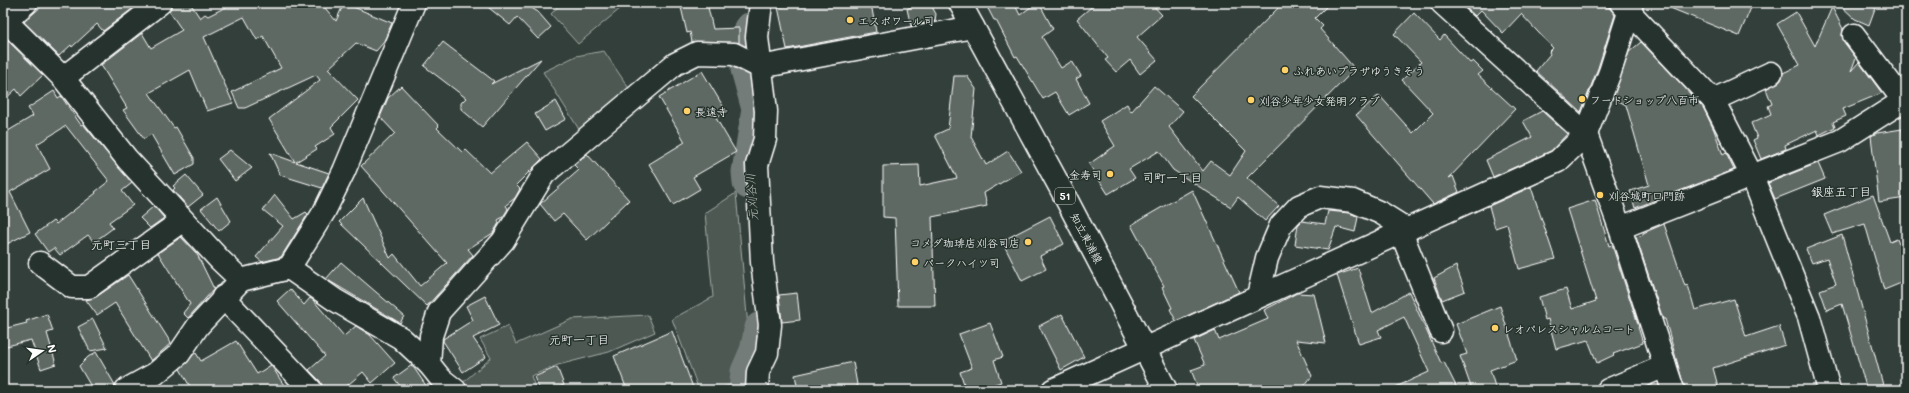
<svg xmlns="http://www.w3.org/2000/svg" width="1909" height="393" viewBox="0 0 1909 393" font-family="Mali,'Klee One',sans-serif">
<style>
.green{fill:#4d5853;stroke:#a6aca9}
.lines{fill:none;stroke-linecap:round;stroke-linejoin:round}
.river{stroke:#737b78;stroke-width:33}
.building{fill:#5f6964;stroke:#fff}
.street-casing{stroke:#fff;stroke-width:25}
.primary-casing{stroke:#fff;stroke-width:25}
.street{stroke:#26332d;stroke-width:22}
.primary{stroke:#26332d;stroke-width:22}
.poi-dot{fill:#ffd166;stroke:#26332d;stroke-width:1.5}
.labels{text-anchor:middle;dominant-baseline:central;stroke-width:3;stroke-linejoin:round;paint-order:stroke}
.shield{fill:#26332d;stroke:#bec2c0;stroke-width:1}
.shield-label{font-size:10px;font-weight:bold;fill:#fff}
.poi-label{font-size:11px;fill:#fff;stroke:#26332d;text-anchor:start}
.street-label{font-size:11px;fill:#fff;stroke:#26332d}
.neighbourhood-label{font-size:12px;fill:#fff;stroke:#26332d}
.water-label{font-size:12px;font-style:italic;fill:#b9bdbc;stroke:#26332d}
</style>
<rect width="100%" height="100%" fill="#333f3a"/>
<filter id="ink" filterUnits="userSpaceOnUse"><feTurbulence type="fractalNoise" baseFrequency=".025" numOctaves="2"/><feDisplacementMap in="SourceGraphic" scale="8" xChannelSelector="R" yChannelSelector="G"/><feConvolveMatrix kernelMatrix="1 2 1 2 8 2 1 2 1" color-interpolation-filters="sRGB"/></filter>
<g filter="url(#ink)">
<g class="green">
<polygon points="561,3 627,3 578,44 551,14"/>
<polygon points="604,51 630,90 580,131 543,72 576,56"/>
<polygon points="736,193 748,327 742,381 714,390 699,390 672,319 713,297 705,213"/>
<polygon points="648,315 655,332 609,352 558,365 531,376 536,390 468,390 461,384 491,358 480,339 508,326 516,344 572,319"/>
</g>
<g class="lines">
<g class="river">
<polyline points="749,183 748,172 758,109 747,69 750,29"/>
<polyline points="745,390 747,372 756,351 761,328"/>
</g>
</g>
<g class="building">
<polygon points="45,3 140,3 103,31 97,24 72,47 71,45 59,56 24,22"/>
<polygon points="172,3 190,3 200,18 205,14 208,16 234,3 321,3 336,21 344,3 392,23 383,43 376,51 356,43 328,69 358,100 331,127 335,134 315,147 317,149 296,162 329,173 322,188 280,175 270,153 295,162 269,119 320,80 316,75 245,108 239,108 232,92 281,68 263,36 257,40 244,17 204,37 233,103 207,111 190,70 149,93 174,128 176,127 194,158 194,164 175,175 151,134 144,139 123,110 127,108 101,65 142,33 151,48 182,30 169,11"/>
<polygon points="483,3 529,3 527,5 538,12 551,27 538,39 517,17 510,25"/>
<polygon points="680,3 707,3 713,29 739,28 739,43 692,42 690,32 687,33"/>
<polygon points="798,3 871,3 876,32 787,49 778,7"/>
<polygon points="919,3 930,3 936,14 935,21 911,26 907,9"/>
<polygon points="985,3 1014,3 1020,15 1036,3 1039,3 1053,29 1042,37 1061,68 1072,61 1081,76 1076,79 1089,103 1069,115 1055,92 1043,99 1017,56 1015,57 996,20 994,20"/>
<polygon points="1096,3 1151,3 1162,15 1137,37 1157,60 1140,74 1130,60 1116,72 1105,60 1108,58 1077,19"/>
<polygon points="1283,3 1330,3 1315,18 1323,26 1320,29 1355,69 1247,178 1279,206 1265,221 1238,197 1231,207 1173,170 1159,151 1129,169 1135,178 1108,194 1089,164 1115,146 1100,121 1127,104 1131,112 1154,86 1183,111 1169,127 1203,171 1211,161 1230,175 1246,151 1191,96"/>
<polygon points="1466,3 1594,3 1610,8 1615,15 1598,68 1581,112 1536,71 1550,54 1549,52 1553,48 1521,14 1503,33 1481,10 1475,16 1464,6"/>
<polygon points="1658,3 1753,3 1739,36"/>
<polygon points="1838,3 1877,3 1869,25 1855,19"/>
<polygon points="1832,7 1843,29 1842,36 1844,42 1856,58 1851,71 1859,62 1882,93 1843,109 1846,116 1833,122 1835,127 1819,135 1817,130 1785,145 1786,149 1761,159 1753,140 1757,138 1751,123 1771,114 1768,106 1772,104 1766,89 1781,80 1783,73 1800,65 1777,24 1796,12 1815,46"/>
<polygon points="1414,13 1440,40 1444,35 1470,63 1473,61 1483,71 1478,75 1515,109 1449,178 1453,176 1459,192 1433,204 1356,115 1379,95 1413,133 1433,113 1402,80 1421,62 1394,34"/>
<polygon points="3,36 43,75 21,96 16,89 3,101"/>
<polygon points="443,42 494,81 491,84 541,59 482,127 461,109 461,103 466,98 424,66"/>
<polygon points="1641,42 1703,107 1714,130 1723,155 1726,153 1734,170 1635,208 1630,191 1649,185 1626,105 1613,98 1629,52"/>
<polygon points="702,71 726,111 716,118 736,152 693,177 700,189 673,205 649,164 685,142 659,97"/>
<polygon points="954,76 967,76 976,89 971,137 986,165 1008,151 1021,171 984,193 987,206 932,217 935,306 898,306 895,218 883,217 883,166 919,165 920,186 957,178 935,135 948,129"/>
<polygon points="401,86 439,126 437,128 462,152 465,149 490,173 527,142 542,159 516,185 520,189 515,198 506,205 508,209 503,217 498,220 499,223 493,233 468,249 473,255 427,306 339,222 363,198 390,258 394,254 420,286 447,263 361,166 395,133 380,117 388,98"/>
<polygon points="54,91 58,98 61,96 81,125 83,124 132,183 122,191 133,205 109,222 113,228 94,242 88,235 60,255 54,248 48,252 35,234 53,221 56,224 96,193 95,192 109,181 66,126 37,144 50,169 10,192 30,232 3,246 3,134 33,116 28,108"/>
<polygon points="556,101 566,119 545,131 535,114"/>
<polygon points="1542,111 1567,134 1551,151 1493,177 1486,160 1532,137 1523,121"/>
<polygon points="1902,129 1906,157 1906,198 1879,202 1871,136 1877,133"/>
<polygon points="230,150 252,168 235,181 218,159"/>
<polygon points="587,154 629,200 587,240 563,214 554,221 540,204 579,170 574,165"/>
<polygon points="1818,163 1825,179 1775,199 1768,183"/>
<polygon points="186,175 203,195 188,207 173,190 175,188 173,186"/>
<polygon points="1531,187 1555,259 1519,269 1507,224 1495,228 1489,206"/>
<polygon points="1192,190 1239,292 1176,321 1170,309 1172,308 1162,287 1164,286 1131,225"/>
<polygon points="275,195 294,219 306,212 308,214 281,257 262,262 256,257 283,226 263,210"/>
<polygon points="1873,195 1890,242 1897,239 1906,263 1906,281 1884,290 1865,224 1832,234 1824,215"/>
<polygon points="217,197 231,221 219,231 201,209"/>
<polygon points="1595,200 1609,246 1612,245 1639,327 1638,327 1643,343 1613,354 1614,355 1597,363 1588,340 1556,349 1548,319 1545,320 1539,297 1566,289 1572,309 1596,301 1567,209"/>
<polygon points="154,206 164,218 150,228 140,218"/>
<polygon points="1328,211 1350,213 1358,217 1355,232 1336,227 1328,250 1295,245 1298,225 1302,221 1325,224"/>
<polygon points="1050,216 1064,244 1040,256 1046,269 1022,281 1002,241"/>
<polygon points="1664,224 1685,286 1688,285 1695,310 1734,299 1746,337 1779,326 1785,345 1713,368 1719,390 1685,390 1665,319 1663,319 1636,237 1643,235 1643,233"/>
<polygon points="1842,235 1883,385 1867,390 1842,304 1827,310 1820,290 1836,284 1827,258 1812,263 1806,249"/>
<polygon points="181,237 197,254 214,289 188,318 183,313 190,304 158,253"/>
<polygon points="341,262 404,316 400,323 326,279"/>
<polygon points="1456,266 1465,291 1442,300 1434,278"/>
<polygon points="1358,268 1372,313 1409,292 1441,363 1444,362 1458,390 1389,390 1429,372 1404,317 1378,330 1381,337 1359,344 1337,275"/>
<polygon points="128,275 171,343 151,361 115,303 97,315 86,300 96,297"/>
<polygon points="290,289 304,305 310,298 313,300 344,336 356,326 370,335 395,363 372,383 363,372 342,390 324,390 320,381 309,370 325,356 277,301"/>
<polygon points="797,293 800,320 782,322 779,295"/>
<polygon points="1297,293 1314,294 1326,343 1296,340 1312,376 1301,390 1199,390 1191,370 1205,365 1194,340 1215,330 1219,340 1268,319 1264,310"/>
<polygon points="485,296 499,325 473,338 486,357 463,372 443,341 443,339 473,320 466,306"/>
<polygon points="1500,306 1517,360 1490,370 1496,390 1472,390 1460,356 1467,354 1456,324"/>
<polygon points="47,314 53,331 47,333 56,364 41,369 31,340 3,347 3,329 27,323 26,321"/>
<polygon points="1062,314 1084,357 1061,370 1039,326"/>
<polygon points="93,319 107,348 90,351 78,327"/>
<polygon points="990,323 1003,357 994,360 1001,382 977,390 966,390 960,372 972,368 959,334"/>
<polygon points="672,331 694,390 627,390 614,356"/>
<polygon points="236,341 257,374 271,365 287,390 192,390 180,369 194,354 196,353 201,361"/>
<polygon points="96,352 115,385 114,390 93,390 79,366 88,357"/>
<polygon points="853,362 858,390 798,390 795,375"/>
<polygon points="412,365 429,390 403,390 394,378"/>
<polygon points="557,367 564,385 552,390 540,390 534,377"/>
</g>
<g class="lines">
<g class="street-casing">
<g id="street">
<polyline points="414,3 344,171 324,212 289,268 335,300 401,338 429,364"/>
<polyline points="1442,3 1586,134 1620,228 1840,141 1906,99"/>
<polyline points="1621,3 1713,100 1752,176 1809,317 1829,390"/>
<polyline points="3,18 63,78 127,159 220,260 241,280"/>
<polyline points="3,23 26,3"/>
<polyline points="1854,35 1906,104"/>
<polyline points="760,67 973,27"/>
<polyline points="63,78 160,3"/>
<polyline points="1713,100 1771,73"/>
<polyline points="1620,228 1673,390"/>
<polyline points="1401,232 1441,331"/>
<polyline points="40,263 72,287 89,287 183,220"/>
<polyline points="1258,296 1267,258 1281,225 1299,206 1320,197 1353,201 1381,213 1408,230"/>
<polyline points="223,297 311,390"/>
<polyline points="126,390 155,374 179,354 198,326 241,280 289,268"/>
<polyline points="455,390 441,379 429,364 431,336 439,312 503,241 544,174 675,64 697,53 734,54 760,67"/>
<polyline points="757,390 758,372 767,353 770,325 762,262 757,165 765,139 766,111 757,37 761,3"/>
<polyline points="1053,390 1558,161 1586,134 1610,72 1632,3"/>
<polyline points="1608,390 1665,366"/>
</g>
</g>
<g class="primary-casing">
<polyline id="primary" points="960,3 1060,187 1166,390"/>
</g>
<use href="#street" class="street"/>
<use href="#primary" class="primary"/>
</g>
</g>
<g class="poi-dot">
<circle cx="850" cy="20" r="4"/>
<circle cx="1285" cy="70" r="4"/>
<circle cx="1582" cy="99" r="4"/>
<circle cx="1251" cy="100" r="4"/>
<circle cx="687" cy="111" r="4"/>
<circle cx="1110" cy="174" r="4"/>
<circle cx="1600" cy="195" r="4"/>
<circle cx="1028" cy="242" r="4"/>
<circle cx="915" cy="262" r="4"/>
<circle cx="1495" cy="328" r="4"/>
</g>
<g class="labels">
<rect class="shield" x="1055" y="188" width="20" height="16" rx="3"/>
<g class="shield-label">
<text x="1065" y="196">51</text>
</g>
<g class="poi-label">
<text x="858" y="20">エスポワール司</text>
<text x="1293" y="70">ふれあいプラザゆうきそう</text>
<text x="1590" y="99">フードショップ八百市</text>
<text x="1259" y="100">刈谷少年少女発明クラブ</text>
<text x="695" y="111">長遠寺</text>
<text x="1102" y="174" text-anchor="end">金寿司</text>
<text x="1608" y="195">刈谷城町口門跡</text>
<text x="1020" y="242" text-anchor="end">コメダ珈琲店刈谷司店</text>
<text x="923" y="262">パークハイツ司</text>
<text x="1503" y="328">レオパレスシャルムコート</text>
</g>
<g class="street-label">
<text transform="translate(1087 238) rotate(62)">知立東浦線</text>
</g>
<g class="neighbourhood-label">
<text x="1172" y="177">司町一丁目</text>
<text x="1841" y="191">銀座五丁目</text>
<text x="121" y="244">元町三丁目</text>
<text x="579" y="339">元町一丁目</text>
</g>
<g class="water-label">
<text transform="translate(751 197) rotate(-94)">元刈谷川</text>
</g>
</g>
<rect width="1909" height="393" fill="none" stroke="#26332d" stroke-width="16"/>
<rect x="8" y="8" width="1893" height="377" fill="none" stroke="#fff" stroke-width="1.5" filter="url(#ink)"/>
<g transform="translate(42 351) rotate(77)" stroke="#26332d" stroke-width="3" paint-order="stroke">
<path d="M0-3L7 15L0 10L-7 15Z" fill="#ffffff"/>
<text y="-6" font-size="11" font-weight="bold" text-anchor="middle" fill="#ffffff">N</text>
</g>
</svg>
